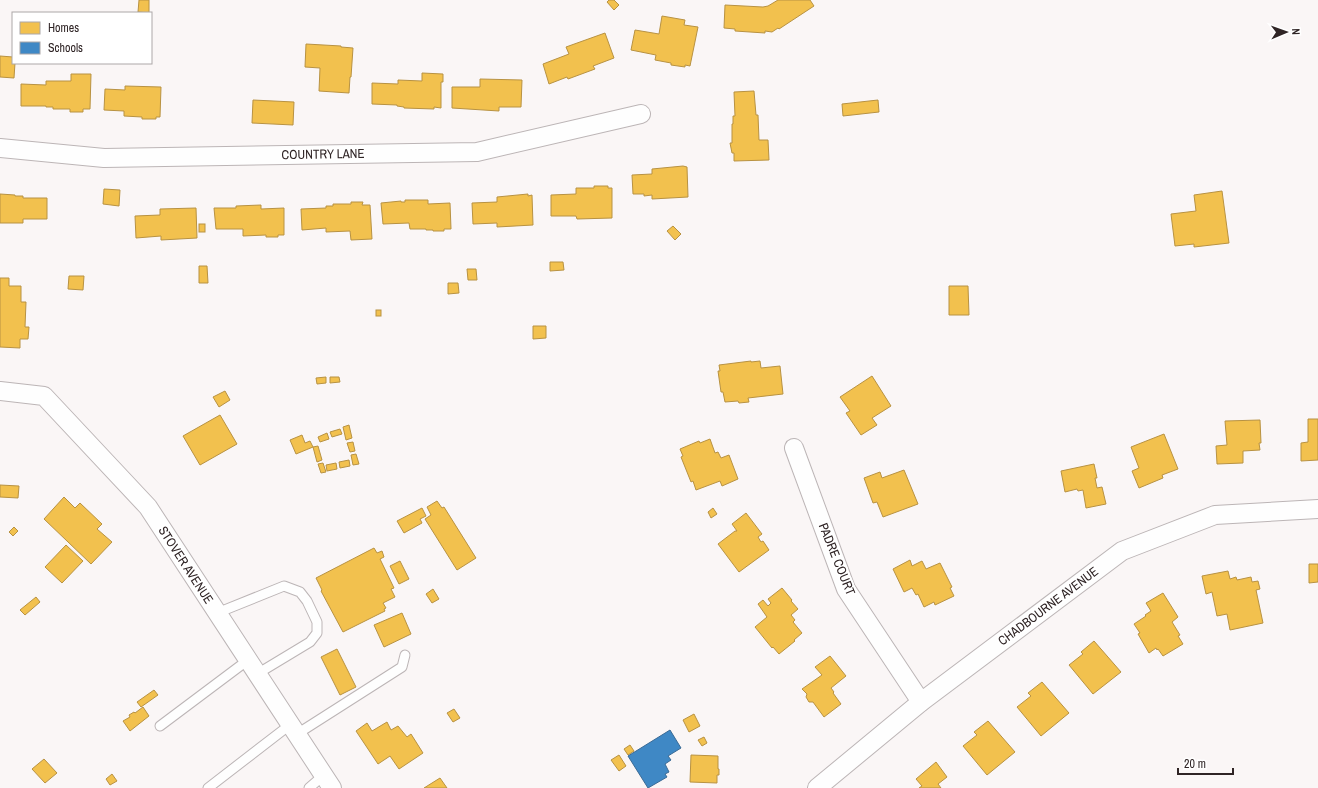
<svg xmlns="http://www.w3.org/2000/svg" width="1318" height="788" viewBox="0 0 1318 788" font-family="'Archivo Narrow',sans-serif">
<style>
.homes{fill:#f2c14e;stroke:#b89242}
.schools{fill:#3f88c5;stroke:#3a6a95}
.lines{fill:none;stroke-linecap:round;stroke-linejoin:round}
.service-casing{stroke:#bcb5b6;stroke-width:11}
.minor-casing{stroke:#bcb5b6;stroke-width:20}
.service{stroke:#fefefe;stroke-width:9}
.minor{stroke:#fefefe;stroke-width:18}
.labels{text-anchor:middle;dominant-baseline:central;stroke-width:4;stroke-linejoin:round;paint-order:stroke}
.street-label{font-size:13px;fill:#2f2425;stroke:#fff}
</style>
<rect width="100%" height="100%" fill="#faf6f6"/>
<g class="homes">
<polygon points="139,0 149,0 149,13 138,12"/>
<polygon points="609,0 614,0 619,5 614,10 607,2"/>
<polygon points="778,0 810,0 814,6 779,29 778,28 772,32 765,31 765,33 735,31 735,29 724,28 725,5 763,7 768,6"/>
<polygon points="662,16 685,20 684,25 698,27 690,66 685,65 685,67 671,65 671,63 655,60 656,55 631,50 635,30 659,34"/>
<polygon points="605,33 614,58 593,66 595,69 568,79 567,77 549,84 543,64 569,54 566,47"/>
<polygon points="306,44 341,46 341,47 353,48 351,77 350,77 349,93 319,91 320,68 305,67"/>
<polygon points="0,56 13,57 13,63 15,63 14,78 0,77"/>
<polygon points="422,73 443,74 443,82 441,82 441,108 434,107 434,109 404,108 404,107 397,106 397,105 372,104 372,83 398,84 398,80 422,81"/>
<polygon points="71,74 91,74 90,109 83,109 83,112 70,112 70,109 53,109 53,107 46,107 46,106 21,106 21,84 46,85 46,81 71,81"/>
<polygon points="480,79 522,80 521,107 499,107 499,111 452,108 452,87 480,87"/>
<polygon points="125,86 161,87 160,117 156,117 156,119 142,119 142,117 124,116 124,111 104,110 105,89 125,90"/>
<polygon points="754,91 756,115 758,115 759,140 768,140 769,160 734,161 734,153 732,153 730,143 732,143 732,124 733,124 733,116 735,116 734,92"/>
<polygon points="253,100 294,102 293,125 252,123"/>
<polygon points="878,100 879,112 843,116 842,104"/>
<polygon points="683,166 687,167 688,197 652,199 652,195 644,196 644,194 633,194 632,175 652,174 652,169"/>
<polygon points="594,186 608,186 608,188 612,188 612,218 577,219 576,216 551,216 551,195 576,194 576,188 594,188"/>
<polygon points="104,189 120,190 119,206 103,204"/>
<polygon points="1222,191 1229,243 1194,247 1194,244 1175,246 1171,214 1196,211 1194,195"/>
<polygon points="0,194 15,195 15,196 23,196 23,198 47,198 47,219 23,219 23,223 0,223"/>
<polygon points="528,194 528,196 532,195 533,225 497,227 497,223 473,224 472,203 497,202 497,197"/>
<polygon points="405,200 428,200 428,204 450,203 451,229 444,229 444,231 433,231 433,230 426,230 426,229 410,229 409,223 383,224 381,203 401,201 401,202 405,202"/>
<polygon points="351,202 363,202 362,205 370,205 372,239 351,240 350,231 326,232 326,228 302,230 301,209 326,208 326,206 333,206 333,204 351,204"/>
<polygon points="261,205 261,209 284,208 284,235 278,235 278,237 266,237 266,235 243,236 243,229 216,229 214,208 236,208 236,206"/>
<polygon points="196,208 197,238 161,240 161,236 136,238 135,216 160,215 160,209"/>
<rect x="199" y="224" width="6" height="8"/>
<polygon points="673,226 681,234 675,240 667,231"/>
<polygon points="550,262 563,262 564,270 550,271"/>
<polygon points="199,266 207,266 208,283 199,283"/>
<polygon points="467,269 476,269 477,280 468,280"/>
<polygon points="69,276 84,276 83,290 68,289"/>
<polygon points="0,278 9,278 9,286 21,286 21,302 26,302 25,327 29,327 28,339 20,339 20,348 0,347"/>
<polygon points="448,283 458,283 459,293 448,294"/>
<polygon points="949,286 968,286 969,315 949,315"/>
<rect x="376" y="310" width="5" height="6"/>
<polygon points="533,326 546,326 546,338 533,339"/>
<polygon points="751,361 751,362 760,361 761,368 780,366 783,394 748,398 749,402 739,403 738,401 725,402 723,392 721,392 718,371 720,371 719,365"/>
<polygon points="872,376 891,406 872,418 877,425 861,435 846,413 850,411 840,397"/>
<polygon points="326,377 326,383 317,384 316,378"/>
<polygon points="330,377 339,377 340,382 330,383"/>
<polygon points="225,391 230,400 219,407 213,397"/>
<polygon points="220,415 237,444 200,465 183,436"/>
<polygon points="1308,419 1318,419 1318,460 1301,461 1301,443 1308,442"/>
<polygon points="1260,420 1261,443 1259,443 1260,450 1243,451 1243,463 1217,464 1216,446 1227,445 1225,421"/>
<polygon points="349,425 352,438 346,440 343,427"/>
<polygon points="340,429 342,434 332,437 330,432"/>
<polygon points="327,433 329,439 320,442 318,437"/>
<polygon points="1164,434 1178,469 1162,475 1163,478 1139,488 1132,471 1139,468 1131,447"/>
<polygon points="302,435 305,443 310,441 313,447 296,454 290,440"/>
<polygon points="710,439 715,453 718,452 721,458 729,455 738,479 722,486 720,481 696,490 693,481 691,482 681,457 683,456 680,449 699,441 700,443"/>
<polygon points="353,442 355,451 350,452 347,443"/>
<polygon points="318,446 322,460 317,462 313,447"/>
<polygon points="356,454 359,464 353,465 351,455"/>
<polygon points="349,460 350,466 340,468 339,462"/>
<polygon points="323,463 326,472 321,473 318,464"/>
<polygon points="336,463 337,469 327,471 326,465"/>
<polygon points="1094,464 1097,478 1095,478 1097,488 1102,487 1106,504 1086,508 1083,490 1078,491 1077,489 1065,492 1061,471"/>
<polygon points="904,470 918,504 883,517 877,502 873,503 864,478 880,472 882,478"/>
<polygon points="0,485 19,486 18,498 0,497"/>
<polygon points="64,497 75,508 80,503 102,524 97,529 112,542 91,564 44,519"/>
<polygon points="437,501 442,508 444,507 476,558 457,570 425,519 431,515 427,507"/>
<polygon points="422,508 426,516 420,519 422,523 404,533 397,521"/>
<polygon points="713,508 717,514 711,518 708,512"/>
<polygon points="746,513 762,534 758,537 761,542 763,541 769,550 739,572 718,544 735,531 737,531 732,524"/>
<polygon points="14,527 18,531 13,536 9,532"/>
<polygon points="66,545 83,561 62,583 45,567"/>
<polygon points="374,548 377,553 382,551 384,557 380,559 394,588 391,589 395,597 383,603 386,608 384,609 385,611 343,632 321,591 322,590 316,578"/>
<polygon points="910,560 912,566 922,561 926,569 940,563 952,587 950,588 954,596 935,605 934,602 924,607 918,594 916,595 912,588 904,592 893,569"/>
<polygon points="400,561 409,579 399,584 390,566"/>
<polygon points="1309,564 1318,564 1318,582 1309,583"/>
<polygon points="1228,571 1230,579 1236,577 1237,580 1251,577 1252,582 1258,581 1260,589 1256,590 1263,623 1230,630 1227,614 1217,616 1212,592 1206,594 1202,576"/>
<polygon points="782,588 792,600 791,601 798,609 791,615 795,620 793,622 802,633 794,640 795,641 779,654 773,647 772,648 755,627 767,617 758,604 763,600 768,606 771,603 768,599"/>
<polygon points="433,589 439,599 432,603 426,594"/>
<polygon points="1163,593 1178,617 1172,622 1180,635 1178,636 1183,644 1163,656 1158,649 1157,650 1156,648 1149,653 1138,634 1140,633 1134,624 1146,616 1145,615 1151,611 1146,603"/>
<polygon points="36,597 40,602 25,615 20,610"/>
<polygon points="402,613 411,634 384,647 374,625"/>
<polygon points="1094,641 1121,672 1093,694 1069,665 1083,654 1081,652"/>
<polygon points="337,649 356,687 340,695 321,657"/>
<polygon points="830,656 846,676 831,688 834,692 833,693 841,704 824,717 813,702 809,702 806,697 807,694 802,689 822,675 815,667"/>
<polygon points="1042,682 1069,713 1041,736 1017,707 1031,696 1028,693"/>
<polygon points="154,690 158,695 141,707 137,702"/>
<polygon points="143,707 149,716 130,731 123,721 130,717 129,715 134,712 135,713"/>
<polygon points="454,709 460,718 453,722 447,713"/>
<polygon points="694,714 700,726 689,732 683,720"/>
<polygon points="988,721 1015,752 987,775 963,746 977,735 974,732"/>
<polygon points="387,722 391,730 398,726 407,737 411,734 423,753 399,769 390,756 378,764 356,731 367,723 372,731"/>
<polygon points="704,737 707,743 702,746 698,740"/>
<polygon points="630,745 634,751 628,755 624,749"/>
<polygon points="619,755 626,766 619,771 611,760"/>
<polygon points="691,755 718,756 718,769 719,769 719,775 717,775 717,783 690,782"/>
<polygon points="44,759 57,773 45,783 32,769"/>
<polygon points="936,762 947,777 938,784 941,788 919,788 922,786 916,779"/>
<polygon points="112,774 117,781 110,785 106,779"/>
<polygon points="440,778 447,788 424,788"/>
</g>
<polygon class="schools" points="670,730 681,748 668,756 671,760 665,764 669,772 665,774 667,777 648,788 628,756"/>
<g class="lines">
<g class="service-casing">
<g id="service">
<polyline points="217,613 284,586 300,592 307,601 317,622 317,633 310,642 257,674"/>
<polyline points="160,726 248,660"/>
<polyline points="297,734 402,667 405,655"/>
<polyline points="208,788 291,724"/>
<polyline points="309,788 324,775"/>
</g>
</g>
<g class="minor-casing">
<g id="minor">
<polyline points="0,148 104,158 477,152 641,114"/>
<polyline points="0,391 44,396 148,507 332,788"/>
<polyline points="794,448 846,589 921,702"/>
<polyline points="817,788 921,702 1122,551 1215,515 1318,509"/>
</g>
</g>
<use href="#service" class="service"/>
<use href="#minor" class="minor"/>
</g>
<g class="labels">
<g class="street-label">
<text transform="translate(323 154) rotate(-1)">COUNTRY LANE</text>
<text transform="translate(837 559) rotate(68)">PADRE COURT</text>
<text transform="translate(186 565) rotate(57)">STOVER AVENUE</text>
<text transform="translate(1048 606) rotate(-37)">CHADBOURNE AVENUE</text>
</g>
</g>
<rect x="12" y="12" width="140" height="52" fill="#ffffff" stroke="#aca7a8"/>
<rect x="20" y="22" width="20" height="12" fill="#f2c14e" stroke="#aca7a8"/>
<text x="48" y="32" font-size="12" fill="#2f2425">Homes</text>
<rect x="20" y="42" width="20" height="12" fill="#3f88c5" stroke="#aca7a8"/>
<text x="48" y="52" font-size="12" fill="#2f2425">Schools</text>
<g transform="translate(1286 32) rotate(88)" stroke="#ffffff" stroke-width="3" paint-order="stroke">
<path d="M0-3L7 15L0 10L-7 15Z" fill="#2f2425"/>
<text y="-6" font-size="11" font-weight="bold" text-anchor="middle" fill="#2f2425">N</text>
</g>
<path d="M1178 768v6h55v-6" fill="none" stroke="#2f2425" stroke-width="2"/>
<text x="1184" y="768" font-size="12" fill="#2f2425" stroke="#ffffff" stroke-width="3" paint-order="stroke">20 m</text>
</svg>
